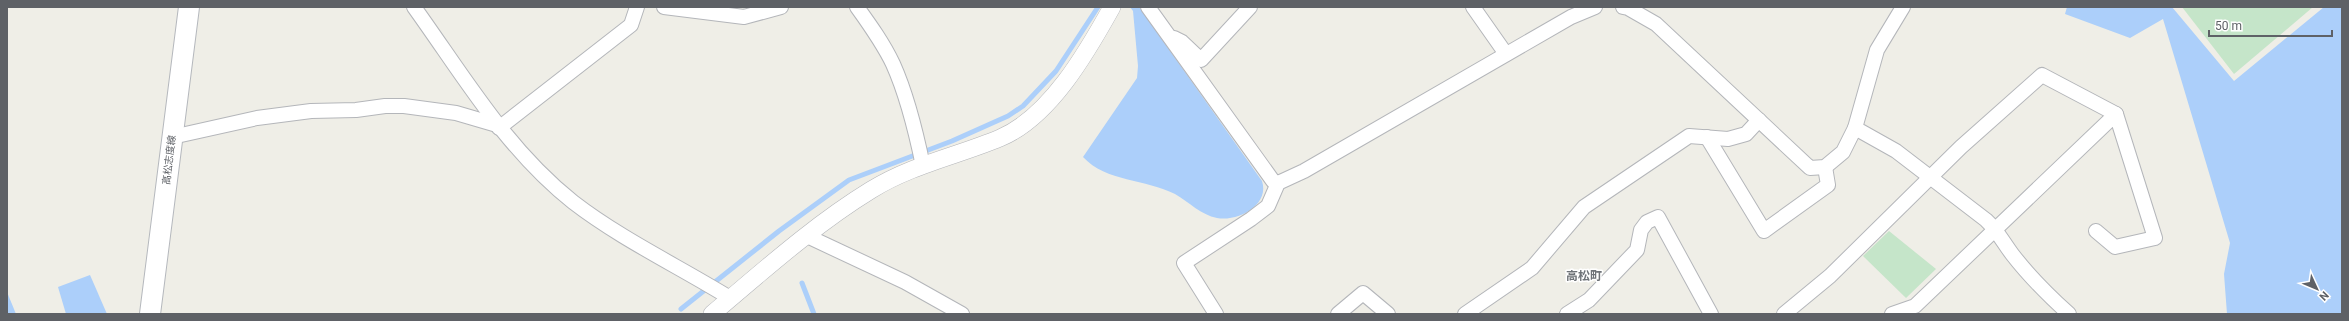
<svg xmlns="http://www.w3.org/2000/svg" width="2349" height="321" viewBox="0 0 2349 321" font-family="Roboto,'Noto Sans JP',sans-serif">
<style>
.green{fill:#c5e5c9}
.water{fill:#accffa}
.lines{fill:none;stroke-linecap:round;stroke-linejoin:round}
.stream{stroke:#accffa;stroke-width:5}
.minor-casing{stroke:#b4b6ba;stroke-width:16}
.tertiary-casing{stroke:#b4b6ba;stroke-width:18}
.secondary-casing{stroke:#b5b8bd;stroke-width:22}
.minor{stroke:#fff;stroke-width:14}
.tertiary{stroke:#fff;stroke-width:17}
.secondary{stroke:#fff;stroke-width:20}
.labels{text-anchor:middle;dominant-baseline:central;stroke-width:3;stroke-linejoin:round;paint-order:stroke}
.street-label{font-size:10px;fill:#5e6166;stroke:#fff}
.quarter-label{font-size:12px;font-weight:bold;fill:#6f7378;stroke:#fff}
</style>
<rect width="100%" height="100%" fill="#efeee7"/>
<g class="green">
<polygon points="2182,7 2313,7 2234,74"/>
<polygon points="1889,231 1936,269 1906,298 1863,256"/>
</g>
<g class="water">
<path d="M 1130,7 L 1139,7 L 1262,181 C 1270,205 1238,222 1217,218 C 1201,215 1189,202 1175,194 C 1146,179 1106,182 1083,157 L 1137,78 L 1138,66 L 1133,11 Z"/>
<polygon points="2067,7 2172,7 2234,81 2324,7 2342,7 2342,314 2227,314 2224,274 2230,243 2163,19 2130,38 2065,14"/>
<polygon points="90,275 107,314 66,314 58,287"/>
<polygon points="7,292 16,314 7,314"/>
</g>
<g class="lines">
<g class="stream">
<polyline points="802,283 814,314"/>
<polyline points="681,309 779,231 849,180 952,141 1008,116 1023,106 1056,71 1098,7"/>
</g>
<g class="minor-casing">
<g id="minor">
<path d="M 414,7 C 463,75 506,149 573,202 C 621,239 678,266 730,298"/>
<polyline points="664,7 744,17 781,7"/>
<path d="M 857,7 C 870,25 883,43 893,64 C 907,95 916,132 923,166"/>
<polyline points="1148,7 1273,181 1278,183"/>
<polyline points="1473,7 1506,54"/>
<polyline points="1623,7 1628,8 1656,24 1810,168 1825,167 1843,152 1855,128"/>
<path d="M 1903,7 L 1877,50 L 1855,128 L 1896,151 L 1986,220 C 1997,230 2003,242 2012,254 C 2029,276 2048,295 2069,314"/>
<polyline points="1174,38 1182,42 1201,60 1250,7"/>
<polyline points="499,128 631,25 637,7"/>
<polyline points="172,137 257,118 311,111 356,110 385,106 404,106 456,113 497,125"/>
<polyline points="1707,137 1764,231 1828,185 1825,167"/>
<polyline points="807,236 905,282 962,314"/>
<polyline points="1216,314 1184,263 1251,219 1268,206 1278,183 1304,171 1571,17 1595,7"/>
<polyline points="1338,314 1363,293 1388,314"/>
<polyline points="1465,314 1532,268 1584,207 1689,136 1728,139 1746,134 1759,120"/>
<polyline points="1567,314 1589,300 1637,250 1641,230 1647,222 1658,217 1711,314"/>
<polyline points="1784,314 1830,276 1961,147 2042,75 2116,114"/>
<polyline points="1892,314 1915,306 2116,114 2155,238 2115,247 2096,231"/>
</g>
</g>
<g class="tertiary-casing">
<path id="tertiary" d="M 712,314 C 763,271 814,225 871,190 C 911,165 957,156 1000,138 C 1050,117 1087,52 1112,7"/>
</g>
<g class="secondary-casing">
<polyline id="secondary" points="150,314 189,7"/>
</g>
<use href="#minor" class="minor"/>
<use href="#tertiary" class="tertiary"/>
<use href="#secondary" class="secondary"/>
</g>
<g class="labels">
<g class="street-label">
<text transform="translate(169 160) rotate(-83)">高松志度線</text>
</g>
<g class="quarter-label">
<text x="1584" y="276">高松町</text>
</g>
</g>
<rect width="2349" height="321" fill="none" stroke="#5e6166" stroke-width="16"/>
<g transform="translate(2317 289) rotate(134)" stroke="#ffffff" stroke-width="3" paint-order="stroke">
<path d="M0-3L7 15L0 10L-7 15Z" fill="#5e6166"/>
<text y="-6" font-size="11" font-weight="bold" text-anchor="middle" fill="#5e6166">N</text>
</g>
<path d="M2209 30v6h123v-6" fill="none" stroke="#5e6166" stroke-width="2"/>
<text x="2215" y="30" font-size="12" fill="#5e6166" stroke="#ffffff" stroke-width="3" paint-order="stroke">50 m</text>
</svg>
